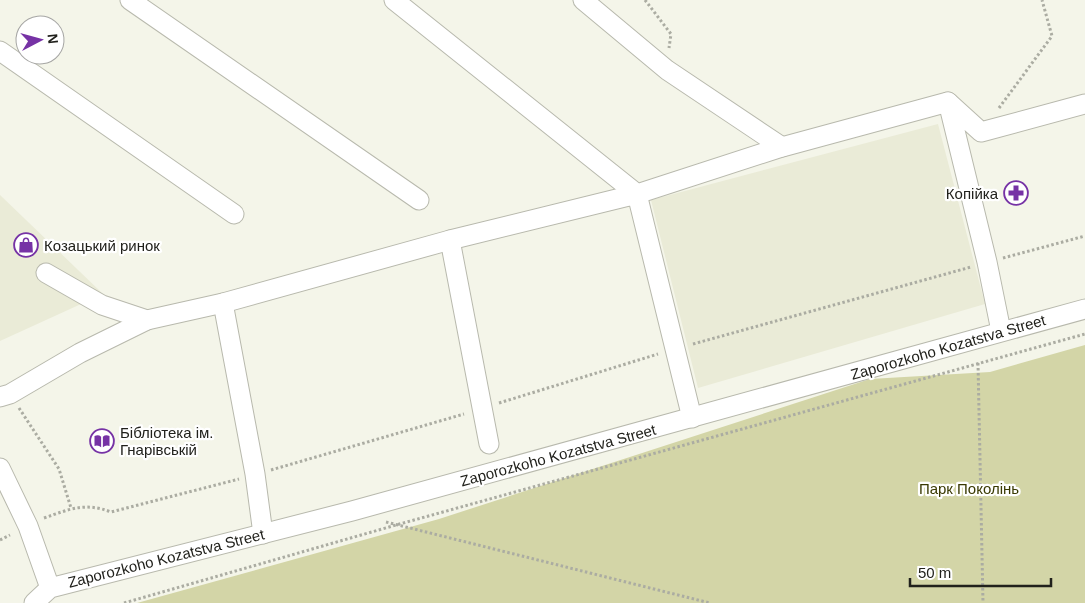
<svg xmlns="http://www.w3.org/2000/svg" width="1085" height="603" viewBox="0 0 1085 603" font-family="Helvetica,sans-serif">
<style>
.built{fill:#eaebd7}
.green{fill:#d3d5a7}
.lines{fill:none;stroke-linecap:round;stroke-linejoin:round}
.minor-casing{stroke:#b8b9ad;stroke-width:21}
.path{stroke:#abaca2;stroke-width:3;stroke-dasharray:2.5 2.5;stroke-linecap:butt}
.minor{stroke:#fff;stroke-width:19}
.labels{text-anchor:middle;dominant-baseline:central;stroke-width:4.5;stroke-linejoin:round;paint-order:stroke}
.poi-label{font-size:15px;fill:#21211c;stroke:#fff;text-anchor:start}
.street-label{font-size:15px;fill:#21211c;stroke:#fff}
.park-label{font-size:15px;fill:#3a3a03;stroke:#fff}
</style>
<rect width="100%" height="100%" fill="#f4f5e9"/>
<g class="built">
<polygon points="938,124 985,304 698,388 651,200"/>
<polygon points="0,195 103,294 0,341"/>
</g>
<polygon class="green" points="1085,345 1085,603 137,603 439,519 870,379 990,372"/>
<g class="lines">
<g class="minor-casing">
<g id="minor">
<polyline points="130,0 419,200"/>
<polyline points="394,0 637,194 782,147 948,102"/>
<polyline points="583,0 667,70 782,147"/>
<polyline points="0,51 234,214"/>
<polyline points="450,240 489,444"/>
<polyline points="46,273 102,305 147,320"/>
<polyline points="223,303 255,474 263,534"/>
<polyline points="1001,331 987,262 948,102 981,132 1085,104"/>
<polyline points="0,397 10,394 80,353 147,320 223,303 450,240 637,194 692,418"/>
<polyline points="0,468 28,526 50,588"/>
<polyline points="34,603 50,588 352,511 1085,309"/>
</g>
</g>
<g class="path">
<polyline points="645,0 671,34 669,48"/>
<polyline points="999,108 1052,36 1042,0"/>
<polyline points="1003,258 1085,236"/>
<polyline points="693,344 971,267"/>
<polyline points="978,363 983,603"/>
<polyline points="499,403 658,354"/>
<polyline points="19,408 59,469 71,508"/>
<polyline points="271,470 464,414"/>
<path d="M 44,518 C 70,509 85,502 111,512 L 239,479"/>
<polyline points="386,522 710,603"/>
<polyline points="0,540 10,535"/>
<polyline points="124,603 396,525 1085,334"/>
</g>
<use href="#minor" class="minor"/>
</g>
<defs>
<g id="pharmacy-ring" transform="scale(1.25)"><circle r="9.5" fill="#fff" stroke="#7632a5" stroke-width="1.5"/><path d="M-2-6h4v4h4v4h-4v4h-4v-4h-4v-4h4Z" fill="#7632a5"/></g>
<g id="shop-ring" transform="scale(1.25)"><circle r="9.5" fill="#fff" stroke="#7632a5" stroke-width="1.5"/><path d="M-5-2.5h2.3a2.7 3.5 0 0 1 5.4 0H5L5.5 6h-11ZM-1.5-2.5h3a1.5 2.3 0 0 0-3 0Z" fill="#7632a5"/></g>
<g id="library-ring" transform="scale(1.25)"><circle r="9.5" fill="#fff" stroke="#7632a5" stroke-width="1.5"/><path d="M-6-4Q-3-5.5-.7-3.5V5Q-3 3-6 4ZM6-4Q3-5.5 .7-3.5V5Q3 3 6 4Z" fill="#7632a5"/></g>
</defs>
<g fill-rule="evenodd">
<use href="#pharmacy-ring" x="1016" y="193"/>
<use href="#shop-ring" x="26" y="245"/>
<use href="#library-ring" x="102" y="441"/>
</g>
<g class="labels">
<g class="poi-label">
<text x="998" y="193" text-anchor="end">Копійка</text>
<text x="44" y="245">Козацький ринок</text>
<text x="120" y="432">Бібліотека ім.<tspan x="120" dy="17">Гнарівській</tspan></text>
</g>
<g class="street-label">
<text transform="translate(948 347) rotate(-16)">Zaporozkoho Kozatstva Street</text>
<text transform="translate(558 455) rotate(-15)">Zaporozkoho Kozatstva Street</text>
<text transform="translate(166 558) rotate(-14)">Zaporozkoho Kozatstva Street</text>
</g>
<g class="park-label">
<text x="969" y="488">Парк Поколінь</text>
</g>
</g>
<g transform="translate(40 40) rotate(84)"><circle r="24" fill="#ffffff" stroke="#a6a6a4"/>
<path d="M0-4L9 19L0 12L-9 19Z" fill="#7632a5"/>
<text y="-8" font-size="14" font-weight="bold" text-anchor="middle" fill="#21211c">N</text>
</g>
<path d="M910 578v8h141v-8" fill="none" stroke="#21211c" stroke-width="2.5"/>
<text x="918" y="578" font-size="15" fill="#21211c" stroke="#ffffff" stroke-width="4" paint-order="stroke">50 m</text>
</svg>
